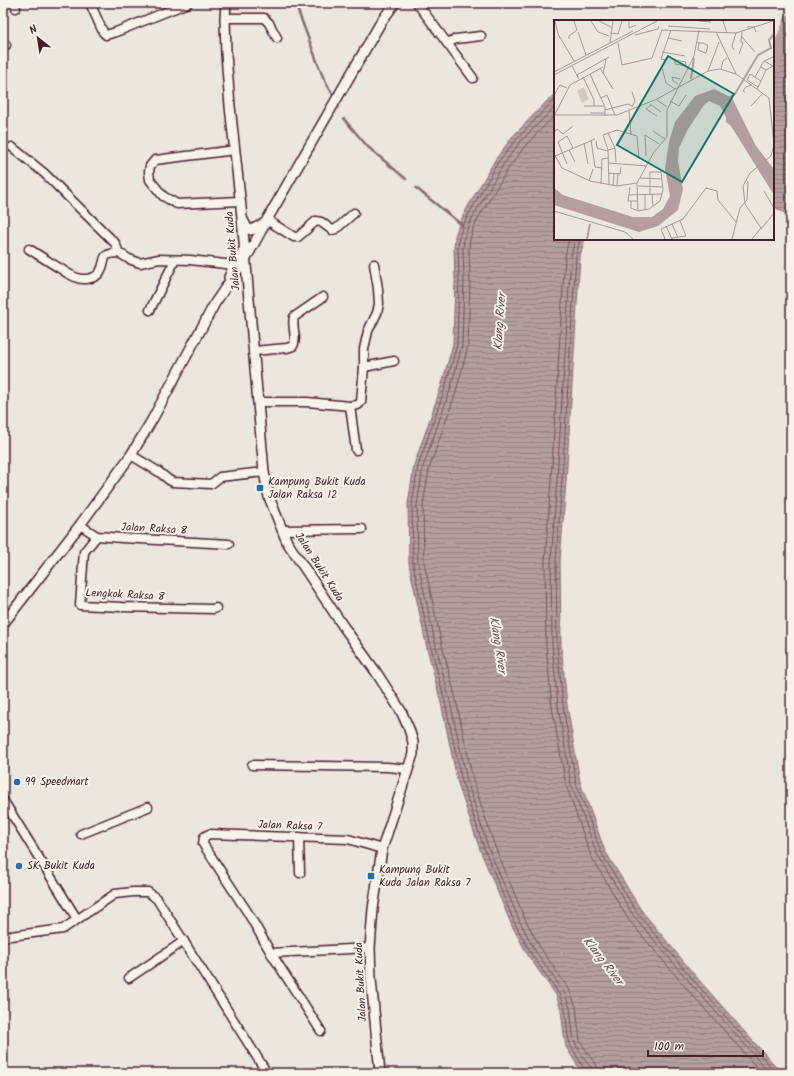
<svg xmlns="http://www.w3.org/2000/svg" width="794" height="1076" viewBox="0 0 794 1076" font-family="Kalam,sans-serif">
<style>
.water{fill:url(#water-rules);stroke:#896c6f}
.lines{fill:none;stroke-linecap:round;stroke-linejoin:round}
.shore{stroke:#745259;stroke-width:1}
.stream{stroke:#896c6f;stroke-width:2.5}
.river{stroke:#b39f9d;stroke-width:14}
.minor-casing{stroke:#4a1f2b;stroke-width:11}
.tertiary-casing{stroke:#4a1f2b;stroke-width:12}
.minor{stroke:#f7f3e8;stroke-width:8}
.tertiary{stroke:#f7f3e8;stroke-width:9}
.poi-dot{fill:#1f6fb2;stroke:#f7f3e8;stroke-width:1.5}
.labels{text-anchor:middle;dominant-baseline:central;stroke-width:4;stroke-linejoin:round;paint-order:stroke}
.street-label{font-size:11px;fill:#4a1f2b;stroke:#f7f3e8}
.poi-label{font-size:11px;fill:#4a1f2b;stroke:#f7f3e8;text-anchor:start}
.water-label{font-size:12px;font-style:italic;fill:#6f4c53;stroke:#f7f3e8}
.inset-river{fill:none;stroke:#b39f9d;stroke-width:2}
.inset-road{fill:none;stroke:#ab9696;stroke-width:1}
.view{fill:#0f766e;fill-opacity:0.15;stroke:#0f766e;stroke-width:2}
.inset-edge{fill:none;stroke:#4a1f2b;stroke-width:2}
</style>
<defs>
<pattern id="water-rules" width="6" height="5" patternUnits="userSpaceOnUse"><rect width="6" height="5" fill="#b39f9d"/><path d="M0 2.5h6" fill="none" stroke="#948180"/></pattern>
</defs>
<rect width="100%" height="100%" fill="#ece6dd"/>
<filter id="ink" filterUnits="userSpaceOnUse"><feTurbulence type="fractalNoise" baseFrequency=".025" numOctaves="2"/><feDisplacementMap in="SourceGraphic" scale="8" xChannelSelector="R" yChannelSelector="G"/><feConvolveMatrix kernelMatrix="1 2 1 2 8 2 1 2 1" color-interpolation-filters="sRGB"/></filter>
<g filter="url(#ink)">
<g class="water">
<polygon points="773,41 782,42 791,44 791,217 773,206"/>
<polygon points="555,93 555,239 585,239 580,256 566,481 560,561 561,645 567,705 580,782 605,851 641,910 698,979 743,1030 782,1073 584,1073 579,1068 566,1047 564,1035 561,1010 556,995 529,957 512,926 480,850 458,784 441,703 426,644 409,564 408,504 414,465 441,387 453,344 455,280 454,248 455,236 459,224 466,210 495,160 513,136"/>
</g>
<g class="lines">
<g class="shore">
<polyline points="555,99 517,139 498,162 470,212 463,225 459,237 458,248 459,280 457,345 445,388 418,466 412,505 413,564 430,643 445,702 462,782 484,848 515,924 532,955 559,994 565,1009 568,1035 570,1045 582,1065 586,1070 587,1073"/>
<polyline points="555,107 520,142 503,165 474,215 468,227 464,238 463,248 464,280 462,346 450,390 423,467 417,505 418,563 435,642 450,701 467,781 488,847 520,922 536,952 564,992 570,1008 573,1034 575,1043 586,1062 591,1067 592,1073"/>
<polyline points="555,115 525,146 508,169 479,217 473,229 470,239 469,248 470,279 468,346 456,392 429,469 423,505 424,562 441,641 456,700 473,780 494,844 525,919 541,949 569,989 576,1007 579,1033 580,1041 591,1058 596,1064 598,1073"/>
<polyline points="569,239 565,256 551,480 545,562 546,646 552,707 566,785 591,856 628,919 687,989 762,1073"/>
<polyline points="575,239 571,256 557,480 551,562 552,645 558,706 571,784 597,854 633,915 692,985 770,1073"/>
<polyline points="580,239 576,256 562,480 556,561 557,645 563,706 576,783 601,852 637,913 695,982 740,1033 777,1073"/>
</g>
<g class="stream">
<polyline points="295,3 323,77 333,95"/>
<polyline points="344,119 368,147 406,179"/>
<polyline points="416,188 462,225"/>
</g>
<polyline class="river" points="773,64 791,21"/>
<g class="minor-casing">
<g id="minor">
<polyline points="15,3 16,8"/>
<polyline points="90,3 103,32 106,35 116,32 188,3"/>
<polyline points="417,3 447,43 456,39 481,36"/>
<polyline points="225,18 264,18 269,23 277,38"/>
<polyline points="447,43 473,78"/>
<polyline points="3,47 6,45"/>
<polyline points="12,147 44,173 115,243 119,253 129,259 140,263 159,259 190,260 234,265"/>
<polyline points="235,150 155,160 150,166 149,172 150,180 163,196 177,204 240,201"/>
<polyline points="267,220 294,237 298,237 316,221 321,222 332,230 336,229 354,213"/>
<path d="M 29,249 C 40,256 51,263 61,269 C 65,272 70,275 75,277 C 82,281 96,279 100,272 C 108,259 98,254 119,253"/>
<polyline points="150,310 175,260"/>
<path d="M 254,351 L 287,348 L 293,346 C 298,337 291,327 294,317 L 323,297"/>
<polyline points="364,367 394,361"/>
<polyline points="258,402 307,402 350,406 358,405 361,402 364,367 364,349 368,331 377,313 379,304 378,289 374,264"/>
<polyline points="350,406 356,450"/>
<polyline points="131,455 159,472 169,480 173,482 211,484 220,477 264,472"/>
<polyline points="80,525 97,536 122,538 229,544"/>
<polyline points="282,530 362,529"/>
<polyline points="97,536 84,552 80,605 122,607 213,609 216,608"/>
<polyline points="252,765 387,767 408,769"/>
<polyline points="3,800 77,919"/>
<polyline points="81,834 148,807"/>
<polyline points="299,837 300,873"/>
<polyline points="3,937 63,929 115,894 133,892 148,892 157,899 267,1073"/>
<polyline points="271,953 370,948"/>
<polyline points="129,978 184,941"/>
<polyline points="321,1031 271,953 248,913 203,844 204,837 209,834 348,839 382,849"/>
</g>
</g>
<g class="tertiary-casing">
<g id="tertiary">
<polyline points="226,3 225,18 226,54 230,106 241,207 264,472 269,497 287,542 343,626 376,672 401,711 409,729 413,742 413,754 382,849 373,909 370,948 371,979 380,1073"/>
<polyline points="243,220 247,228 251,230 263,224"/>
<polyline points="229,277 234,265 245,248"/>
<polyline points="3,624 80,525 131,455 152,420 215,303 249,253 268,218 381,22 395,3"/>
</g>
</g>
<use href="#minor" class="minor"/>
<use href="#tertiary" class="tertiary"/>
</g>
</g>
<g class="poi-dot">
<rect x="256" y="484" width="8" height="8" rx="2"/>
<circle cx="17" cy="782" r="4"/>
<circle cx="19" cy="866" r="4"/>
<rect x="367" y="872" width="8" height="8" rx="2"/>
</g>
<g class="labels">
<g class="street-label">
<text transform="translate(233 251) rotate(-95)">Jalan Bukit Kuda</text>
<text transform="translate(154 529) rotate(3)">Jalan Raksa 8</text>
<text transform="translate(319 567) rotate(57)">Jalan Bukit Kuda</text>
<text transform="translate(125 595) rotate(3)">Lengkok Raksa 8</text>
<text transform="translate(290 826) rotate(2)">Jalan Raksa 7</text>
<text transform="translate(361 982) rotate(-93)">Jalan Bukit Kuda</text>
</g>
<g class="poi-label">
<text x="268" y="482">Kampung Bukit Kuda<tspan x="268" dy="13">Jalan Raksa 12</tspan></text>
<text x="25" y="782">99 Speedmart</text>
<text x="27" y="866">SK Bukit Kuda</text>
<text x="379" y="870">Kampung Bukit<tspan x="379" dy="13">Kuda Jalan Raksa 7</tspan></text>
</g>
<g class="water-label">
<text transform="translate(500 322) rotate(-86)">Klang River</text>
<text transform="translate(498 645) rotate(81)">Klang River</text>
<text transform="translate(603 961) rotate(52)">Klang River</text>
</g>
</g>
<g transform="translate(554 20)">
<rect width="220" height="220" fill="#ece6dd"/>
<path d="M 30,67 L 35,79 L 28,83 L 23,71 Z" fill="#d5c9c2"/>
<path d="M 160,69 L 178,78 L 202,126 L 219,148 L 220,175 L 177,106 L 172,102 L 172,97 L 166,86 L 155,81 L 150,85 L 134,109 L 125,128 L 124,141 L 129,169 L 124,190 L 104,206 L 85,212 L 0,185 L 0,168 L 9,175 L 79,197 L 98,197 L 109,189 L 116,176 L 111,149 L 115,122 L 121,102 L 141,76 Z" fill="#b39f9d"/>
<path class="inset-river" d="M 137,59 L 140,38M 175,78 L 181,74 L 204,35 L 217,28 L 215,20 L 220,14M 33,219 L 36,204"/>
<path class="inset-road" d="M 1,1 L 4,14 L 20,41M 37,1 L 44,12 L 55,16M 45,1 L 57,7M 75,1 L 75,8 L 82,5M 145,1 L 157,2M 169,1 L 173,13M 114,6 L 156,9M 193,7 L 200,7 L 202,12M 107,10 L 182,13 L 219,1M 24,12 L 32,35M 162,12 L 182,54 L 215,78 L 220,124M 56,13 L 64,14 L 68,1M 81,15 L 104,9 L 105,6M 188,17 L 201,32M 114,18 L 128,21M 15,19 L 15,16 L 23,10 L 20,1M 143,22 L 145,23 L 149,23 L 153,25 L 154,25 L 152,33 L 144,30 L 145,23M 56,23 L 59,1M 64,23 L 68,45 L 98,38 L 108,10M 180,30 L 178,26 L 182,13M 108,32 L 131,36M 185,34 L 189,23 L 187,22 L 188,12M 112,40 L 107,39 L 117,10M 210,41 L 219,46 L 212,50M 131,45 L 132,42 L 121,40 L 121,44 L 133,46M 18,46 L 25,59M 207,47 L 212,50 L 207,61M 46,48 L 59,69M 108,48 L 112,63 L 121,69M 167,49 L 169,41 L 173,38M 154,51 L 165,22M 0,52 L 79,11M 36,54 L 51,87 L 51,96M 49,54 L 52,39M 0,55 L 103,1M 23,55 L 55,37M 29,57 L 40,80 L 40,86M 201,57 L 210,41 L 219,37M 124,64 L 119,61 L 118,57 L 126,59M 203,69 L 207,61 L 196,54 L 193,60 L 204,67M 78,72 L 81,81 L 78,87M 191,72 L 189,71 L 192,67 L 198,65M 0,75 L 6,65 L 13,68M 47,78 L 53,75 L 61,95M 103,80 L 113,87M 116,81 L 125,86 L 132,75M 96,84 L 107,92M 97,85 L 92,89 L 103,96M 30,86 L 50,86M 197,86 L 209,73M 51,90 L 74,84 L 78,86M 75,91 L 77,115M 36,93 L 51,93M 0,95 L 63,95 L 103,79 L 154,51 L 166,49 L 182,54M 0,96 L 16,65 L 49,47M 99,111 L 111,119M 0,113 L 3,109 L 9,114 L 19,106M 54,113 L 61,128 L 62,142M 37,120 L 41,147 L 48,148M 42,121 L 43,128 L 54,131M 30,123 L 34,144M 61,128 L 54,130 L 49,115 L 63,110 L 83,116 L 85,139M 15,130 L 21,142M 54,130 L 55,165M 0,134 L 8,148 L 36,161 L 63,166 L 83,163 L 100,132 L 113,117 L 113,90 L 140,36 L 145,10M 1,136 L 41,119M 92,136 L 91,115 L 105,124M 54,143 L 93,146M 13,144 L 4,122 L 13,116 L 19,128M 54,153 L 66,154 L 67,147M 86,158 L 107,159M 35,161 L 39,149M 83,163 L 84,191M 47,164 L 48,139 L 54,138M 59,166 L 60,153M 63,166 L 64,153M 84,166 L 108,167M 76,167 L 74,181 L 84,181M 210,171 L 220,188M 98,174 L 99,186M 74,175 L 108,174M 77,181 L 77,188 L 84,191 L 95,189 L 106,181 L 109,170 L 107,152 L 96,152 L 96,174M 91,190 L 91,175M 0,191 L 71,212 L 79,219M 118,204 L 124,218M 112,206 L 118,219M 207,209 L 220,193M 118,218 L 132,216 L 126,201M 111,219 L 107,209 L 129,199 L 152,168 L 163,171 L 164,180 L 182,202M 178,219 L 186,188 L 193,180 L 194,162 L 192,160M 198,219 L 207,208 L 191,184 L 189,166 L 196,153 L 217,136 L 220,124"/>
<path class="view" d="M 114,36 L 180,74 L 128,162 L 63,125 Z"/>
<rect width="220" height="220" class="inset-edge"/>
</g>
<rect width="794" height="1076" fill="none" stroke="#f7f3e8" stroke-width="16"/>
<rect x="8" y="8" width="778" height="1060" fill="none" stroke="#4a1f2b" stroke-width="1.5" filter="url(#ink)"/>
<g transform="translate(38 38) rotate(330)" stroke="#f7f3e8" stroke-width="3" paint-order="stroke">
<path d="M0-3L7 15L0 10L-7 15Z" fill="#4a1f2b"/>
<text y="-6" font-size="11" font-weight="bold" text-anchor="middle" fill="#4a1f2b">N</text>
</g>
<path d="M648 1050v6h115v-6" fill="none" stroke="#4a1f2b" stroke-width="2"/>
<text x="654" y="1050" font-size="12" fill="#4a1f2b" stroke="#f7f3e8" stroke-width="3" paint-order="stroke">100 m</text>
</svg>
